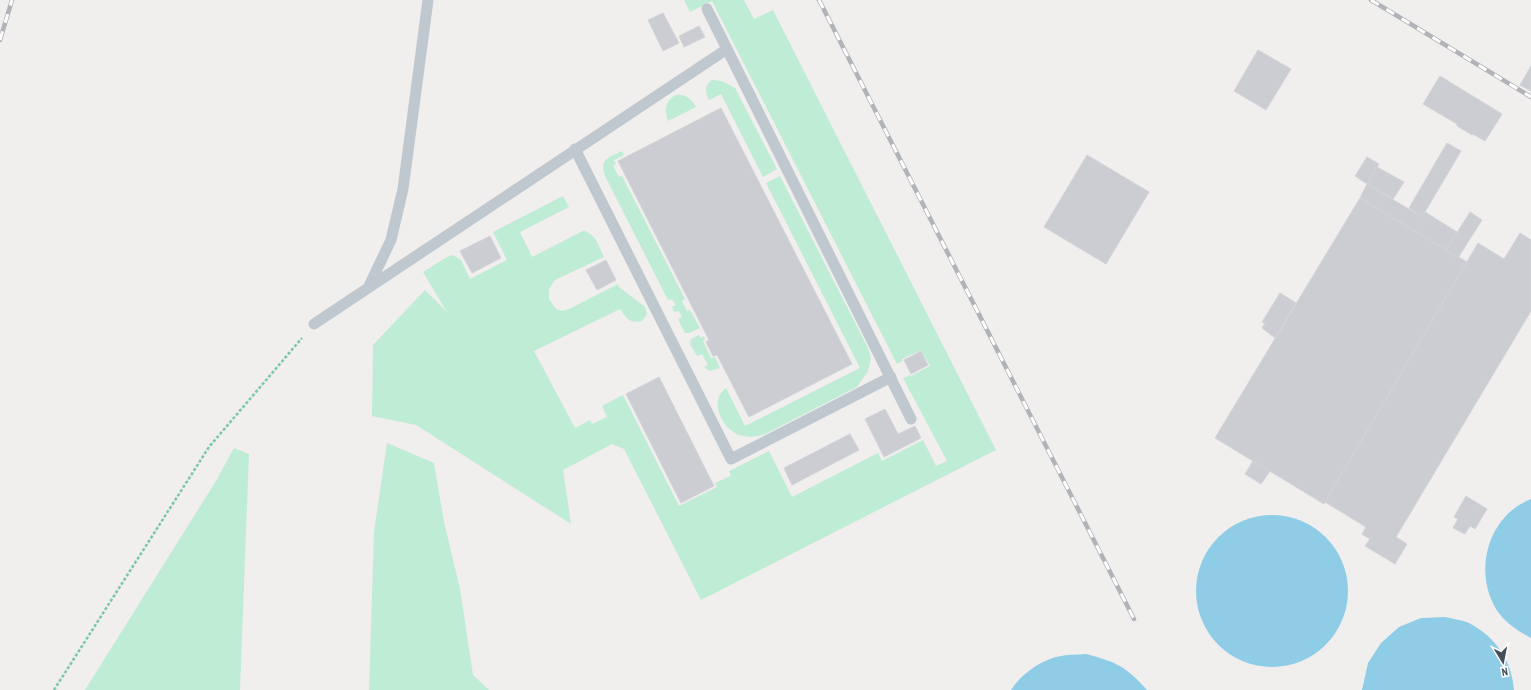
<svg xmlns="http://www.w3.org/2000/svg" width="1531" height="690" viewBox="0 0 1531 690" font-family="'PT Sans Narrow',sans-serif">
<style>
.green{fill:#bfecd4}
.water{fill:#8fcde6}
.building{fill:#cbcdd2;stroke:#d2d4d9}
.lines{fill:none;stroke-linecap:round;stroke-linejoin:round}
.path{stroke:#79c7a7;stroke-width:2.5;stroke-dasharray:3 2;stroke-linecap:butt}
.lane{stroke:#bfc7cf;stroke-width:11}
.rail-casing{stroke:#b1b3b8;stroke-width:4.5}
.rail{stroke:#fff;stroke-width:3;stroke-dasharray:9;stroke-linecap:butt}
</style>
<rect width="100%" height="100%" fill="#f1eeee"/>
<g class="green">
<path d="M 684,0 L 744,0 L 754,19 L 773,10 L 996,450 L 701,600 L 624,449 L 612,444 L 563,470 L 571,524 L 416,425 L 372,416 L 373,345 L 425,290 L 447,312 L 423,272 L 447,257 L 453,255 L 461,260 L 470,279 L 507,260 L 493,232 L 563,196 L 569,207 L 520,232 L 532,257 L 583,231 C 595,232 599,247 604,257 L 555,280 L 549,289 L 549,299 L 556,309 L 562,311 L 569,309 L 618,284 L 619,287 L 645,307 L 647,314 L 642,321 C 630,324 626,318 620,309 L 534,351 L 575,428 L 590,420 L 592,424 L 607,417 L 602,406 L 623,395 L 679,506 L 717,487 L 715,483 L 731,476 L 729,471 L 769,451 L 792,497 L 878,453 L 882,461 L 923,440 L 936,466 L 947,461 L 903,378 L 910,375 L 911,376 L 930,366 L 921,350 L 902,359 L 903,361 L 897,364 L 712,1 L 690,12 Z"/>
<path d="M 712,80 L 722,81 L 735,88 L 777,169 L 763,177 L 721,94 L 709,100 C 705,93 704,86 712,80 Z"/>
<path d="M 676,95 C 685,94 692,99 696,107 L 668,121 C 664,110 665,100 676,95 Z"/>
<path d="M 622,151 L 624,155 L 614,160 L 616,164 L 613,166 L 619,177 L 622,176 L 685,299 L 682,301 L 687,311 L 690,310 L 700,328 L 689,333 L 685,333 L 678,319 L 682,317 L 679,311 L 674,312 L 672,307 L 676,305 L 672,299 L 668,300 L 605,176 C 599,159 609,157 622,151 Z"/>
<path d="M 780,176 L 868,348 L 871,358 L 868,371 L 857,387 L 765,434 C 756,437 746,438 737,434 C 721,427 709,400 726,388 L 745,426 L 860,368 L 766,183 Z"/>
<polygon points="699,335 700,338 704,336 705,340 703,341 711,358 715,357 720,368 710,371 704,367 708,365 702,354 697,356 690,344 691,339"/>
<polygon points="387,443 434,463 444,522 460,589 473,675 489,690 369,690 374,532"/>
<polygon points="234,448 249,454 240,690 85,690 216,481"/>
</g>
<g class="water">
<path d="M 1531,499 L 1531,638 C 1518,631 1504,622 1496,609 C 1473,570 1488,516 1531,499 Z"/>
<circle cx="1272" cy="591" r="76"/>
<path d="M 1445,617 C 1453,619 1462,620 1469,623 C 1496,637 1512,661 1514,690 L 1362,690 L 1368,663 L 1381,643 L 1399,627 L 1421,618 Z"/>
<path d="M 1086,654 C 1116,662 1126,666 1147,690 L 1011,690 C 1021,674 1042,659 1061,656 C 1069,654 1078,655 1086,654 Z"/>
</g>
<g class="building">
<polygon points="663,13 679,43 663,51 648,20"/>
<polygon points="699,26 705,37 684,47 679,36"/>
<polygon points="1258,50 1291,69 1266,110 1234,91"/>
<polygon points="1531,66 1531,91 1520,85"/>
<polygon points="1440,76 1502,114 1485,141 1473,134 1472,135 1457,126 1457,124 1423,104"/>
<polygon points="721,108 852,364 749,417 717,355 713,356 706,342 709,340 618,161"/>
<polygon points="1447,143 1461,151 1422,217 1409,208"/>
<polygon points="1087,155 1149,192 1106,264 1044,227"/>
<polygon points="1367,157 1379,164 1367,184 1355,176"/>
<polygon points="1377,167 1404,182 1393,199 1367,184"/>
<polygon points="1367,184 1422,217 1425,212 1457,232 1446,250 1360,198"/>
<polygon points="1360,198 1467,262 1324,504 1215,438"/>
<polygon points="1470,212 1482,220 1458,258 1446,250"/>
<polygon points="1520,233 1531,240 1531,311 1396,537 1407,544 1395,564 1365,546 1370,539 1362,534 1366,527 1325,502 1478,243 1504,259"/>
<polygon points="490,236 501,258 472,273 460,251"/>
<polygon points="606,260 616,280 597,290 586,270"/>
<polygon points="1280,293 1296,303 1275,338 1262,328 1265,323 1262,322"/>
<polygon points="921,351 928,365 911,374 904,360"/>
<polygon points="659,377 714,486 681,503 626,394"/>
<polygon points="885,409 898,434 915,426 921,438 884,457 865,419"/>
<polygon points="850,434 859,450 792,485 784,468"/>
<polygon points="1253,461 1270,471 1261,484 1245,474"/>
<polygon points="1466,496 1487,509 1475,529 1470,526 1465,534 1453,528 1458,519 1454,517"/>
</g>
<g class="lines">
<polyline class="path" points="54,690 209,447 302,338"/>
<g class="lane">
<polyline points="707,9 727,49"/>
<polyline points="575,149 731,459 891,377"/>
<polyline points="369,286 391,240 403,189 428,0"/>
<polyline points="314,324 727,49 911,419"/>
</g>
<g class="rail-casing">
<g id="rail">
<polyline points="819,0 1134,619"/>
<polyline points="1371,0 1531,97"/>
<polyline points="0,40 12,0"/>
</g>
</g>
<use href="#rail" class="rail"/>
</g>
<g transform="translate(1503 662) rotate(170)" stroke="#ffffff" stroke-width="3" paint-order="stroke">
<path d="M0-3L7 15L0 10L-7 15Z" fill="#47505a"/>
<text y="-6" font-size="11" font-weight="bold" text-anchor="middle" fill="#47505a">N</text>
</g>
</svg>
